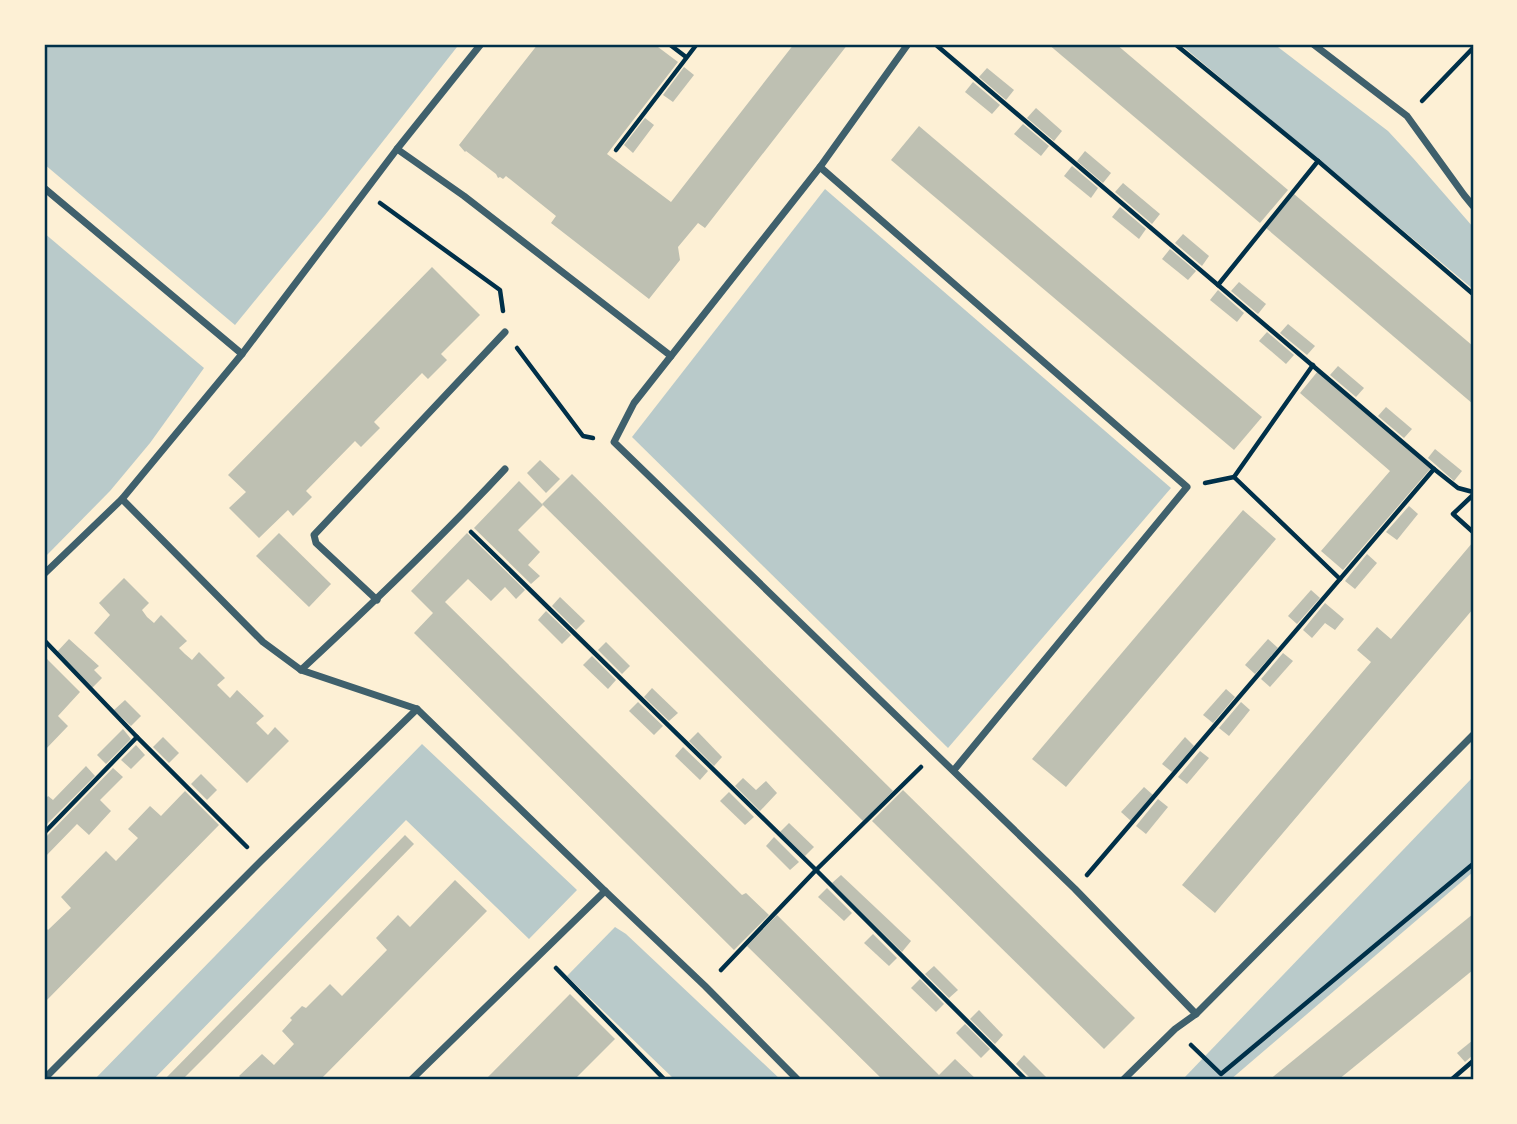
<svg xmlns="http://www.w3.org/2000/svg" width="1517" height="1124" viewBox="0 0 1517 1124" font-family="'PT Sans',sans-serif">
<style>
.green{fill:#b9caca}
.building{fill:#bec0b2}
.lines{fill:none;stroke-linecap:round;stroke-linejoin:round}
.path{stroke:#003049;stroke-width:4.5}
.minor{stroke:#3f606c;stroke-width:7}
.neatline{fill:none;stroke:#003049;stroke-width:2.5}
</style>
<rect width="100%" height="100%" fill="#fdf0d5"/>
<g class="green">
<polygon points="44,44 453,44 457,47 325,215 235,325 44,164"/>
<polygon points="1180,44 1274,44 1388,131 1413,158 1473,227 1473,289"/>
<polygon points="825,189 1171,488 948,748 632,437"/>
<polygon points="44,233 204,368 150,443 110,491 44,558"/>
<polygon points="422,744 577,890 529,939 406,820 153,1080 94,1080"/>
<polygon points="1473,777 1473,872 1230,1080 1186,1080 1184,1078"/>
<polygon points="615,927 626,934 781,1080 675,1080 567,976"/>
</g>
<g class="building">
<polygon points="538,44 654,44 678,62 607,154 671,202 794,44 848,44 705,228 698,223 678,247 680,260 649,299 551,223 556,216 506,176 503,179 500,177 498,178 496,174 466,151 465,152 459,145"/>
<polygon points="1048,44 1116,44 1288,190 1260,223"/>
<polygon points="684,67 694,75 673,102 663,95"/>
<polygon points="987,68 1014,90 1006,100 979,77"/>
<polygon points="973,82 1000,105 992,114 965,92"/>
<polygon points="1036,108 1062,131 1054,141 1027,118"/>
<polygon points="645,118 654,125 633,153 624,145"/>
<polygon points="1023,124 1049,146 1041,156 1014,134"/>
<polygon points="919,126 1262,417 1234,450 891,160"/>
<polygon points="1085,151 1111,173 1103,183 1077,161"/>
<polygon points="1072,166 1098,188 1091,198 1064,176"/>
<polygon points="1123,183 1160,214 1152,224 1115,192"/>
<polygon points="1294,194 1473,346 1473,404 1266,228"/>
<polygon points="1120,207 1146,229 1139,239 1112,217"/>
<polygon points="1183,234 1209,256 1202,266 1175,243"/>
<polygon points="1170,249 1196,271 1188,280 1162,259"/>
<polygon points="432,267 480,315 441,354 447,360 428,379 422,373 374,422 380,428 361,447 355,441 306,491 312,497 293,516 288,510 259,538 229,508 246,492 228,475"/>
<polygon points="1239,282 1266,304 1258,314 1231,291"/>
<polygon points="1218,290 1244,313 1237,322 1210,300"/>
<polygon points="1288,324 1315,346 1307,355 1280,333"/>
<polygon points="1267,332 1294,355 1286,364 1259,341"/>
<polygon points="1338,366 1364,388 1356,397 1330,375"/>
<polygon points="1318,371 1431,468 1343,570 1321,551 1390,471 1300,393"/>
<polygon points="1386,407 1412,429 1404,438 1378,416"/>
<polygon points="1435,449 1462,471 1454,481 1428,458"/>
<polygon points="540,460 560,479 546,493 527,473"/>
<polygon points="572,474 893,791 863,821 542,504"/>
<polygon points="519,481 543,505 518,530 540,552 528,565 540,576 531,584 474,528"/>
<polygon points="1409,506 1418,514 1397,540 1386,532"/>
<polygon points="1243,510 1276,539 1066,787 1032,759"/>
<polygon points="279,533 331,584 309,607 256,556"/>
<polygon points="467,533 525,590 516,599 505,587 491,601 468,579 445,602 742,895 746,893 769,915 734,950 414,633 433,613 411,591"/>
<polygon points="1473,542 1473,609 1215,913 1182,885 1371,662 1357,650 1377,627 1391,639"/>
<polygon points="1367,554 1377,563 1355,589 1345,581"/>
<polygon points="124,578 149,603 142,610 147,617 154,623 161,615 187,641 179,648 185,654 192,660 199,652 225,678 217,685 230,698 237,690 264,716 256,723 268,735 275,727 289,741 247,783 94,633 110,615 99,603"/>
<polygon points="1311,590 1320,598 1297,624 1288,616"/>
<polygon points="560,597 585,621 576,630 552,606"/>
<polygon points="1325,603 1344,619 1335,630 1325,623 1312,638 1303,630"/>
<polygon points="546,611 571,635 562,644 538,620"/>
<polygon points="69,639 99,666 94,670 102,678 92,688 56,653"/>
<polygon points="1268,639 1278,648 1255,674 1245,665"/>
<polygon points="606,642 630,666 622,674 598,650"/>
<polygon points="1283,653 1293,661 1270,687 1261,679"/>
<polygon points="592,656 616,680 608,689 583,665"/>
<polygon points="47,659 80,692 58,716 68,726 44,751 44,662"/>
<polygon points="652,688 678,713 669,721 644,697"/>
<polygon points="1226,689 1235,697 1213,723 1203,715"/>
<polygon points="125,700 141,716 131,726 114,710"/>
<polygon points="638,702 663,726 654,735 629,711"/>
<polygon points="1241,702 1250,710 1229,736 1219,728"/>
<polygon points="123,729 131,739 106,764 97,755"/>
<polygon points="698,732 722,757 714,766 689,741"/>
<polygon points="163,737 179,753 169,763 153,747"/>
<polygon points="1185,737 1194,746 1172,772 1162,764"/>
<polygon points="136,745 145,755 131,769 121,760"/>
<polygon points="683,747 708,771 700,780 675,756"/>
<polygon points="1200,751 1209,758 1187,784 1178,777"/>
<polygon points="86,766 95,776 44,827 44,801 48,796 53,800"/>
<polygon points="113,768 123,777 100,800 111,811 89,835 77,824 44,858 44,839"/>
<polygon points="201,774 217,790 207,800 191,784"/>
<polygon points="743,778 756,790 766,781 777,793 760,811 735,786"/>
<polygon points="1144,787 1153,795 1131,821 1121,812"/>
<polygon points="903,790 1135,1018 1104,1049 872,821"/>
<polygon points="185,791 219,825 44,1003 44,926 48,930 71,908 61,897 106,851 116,861 138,838 128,829 150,806 161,816"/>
<polygon points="729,792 754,817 745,825 720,801"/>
<polygon points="1158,799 1168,807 1146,834 1136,826"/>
<polygon points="789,823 814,847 805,856 780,832"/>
<polygon points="405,835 414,844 212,1050 182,1080 164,1080"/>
<polygon points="774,837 799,862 790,870 766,846"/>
<polygon points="841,875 911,941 902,952 832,883"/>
<polygon points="455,880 487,911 320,1080 243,1080 239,1076 262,1054 274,1065 294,1044 282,1031 292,1020 290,1018 302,1006 306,1008 330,984 342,996 387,950 376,938 398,915 410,927"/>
<polygon points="827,888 852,913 844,921 818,897"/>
<polygon points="1473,914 1473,970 1338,1080 1269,1080"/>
<polygon points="777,915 939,1075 955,1059 977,1080 883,1080 747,946"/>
<polygon points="873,934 897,958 889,966 864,943"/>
<polygon points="934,966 958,990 949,998 925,974"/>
<polygon points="920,979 944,1004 936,1012 911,988"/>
<polygon points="570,994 615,1039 574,1080 485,1080"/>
<polygon points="979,1010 1003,1035 995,1044 970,1019"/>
<polygon points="965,1024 990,1049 981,1058 956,1033"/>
<polygon points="1473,1040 1473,1055 1465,1062 1457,1053"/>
<polygon points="1024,1055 1049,1080 1032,1080 1016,1064"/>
</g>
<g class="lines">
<g class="path">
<polyline points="669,44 686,57"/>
<polyline points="935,44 1434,469 1458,488 1473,492"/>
<polyline points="1175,44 1318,161 1473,294"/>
<polyline points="1422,101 1473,48"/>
<polyline points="616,150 697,44"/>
<polyline points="380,203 500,290 503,311"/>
<polyline points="1218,285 1318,161"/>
<polyline points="517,348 583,436 593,438"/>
<polyline points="1313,365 1234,477 1340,579"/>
<polyline points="1205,483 1234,477"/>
<polyline points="1473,495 1453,514 1473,532"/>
<polyline points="471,532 816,870 1026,1080"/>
<polyline points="44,640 137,737 247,847"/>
<polyline points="44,833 137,737"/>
<polyline points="1087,875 1434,469"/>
<polyline points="556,968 665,1080"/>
<polyline points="721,970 816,870 921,767"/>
<polyline points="1191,1045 1221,1074 1473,864"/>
<polyline points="1451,1080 1473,1061"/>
</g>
<g class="minor">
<polyline points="908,44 820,167 634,403 614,442 1075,889 1196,1014"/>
<polyline points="1313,44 1407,116 1464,195 1473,206"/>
<polyline points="397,149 464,196 671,356"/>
<polyline points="820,167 1187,487 954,770"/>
<polyline points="44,188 242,354"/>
<polyline points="122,499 263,642 301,670 417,709 605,891 705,986 798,1080"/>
<polyline points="44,574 122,499 242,354 397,149 481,44"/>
<polyline points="377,600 316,543 314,535 505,332"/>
<path d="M 301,670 C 371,605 440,539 505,469"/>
<polyline points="44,1079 261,861 417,709"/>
<polyline points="411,1080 605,891"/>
<polyline points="1123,1080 1175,1029 1196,1014 1473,735"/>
</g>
</g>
<rect width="1517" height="1124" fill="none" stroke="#fdf0d5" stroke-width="91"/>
<rect x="46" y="46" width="1426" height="1032" class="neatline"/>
</svg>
